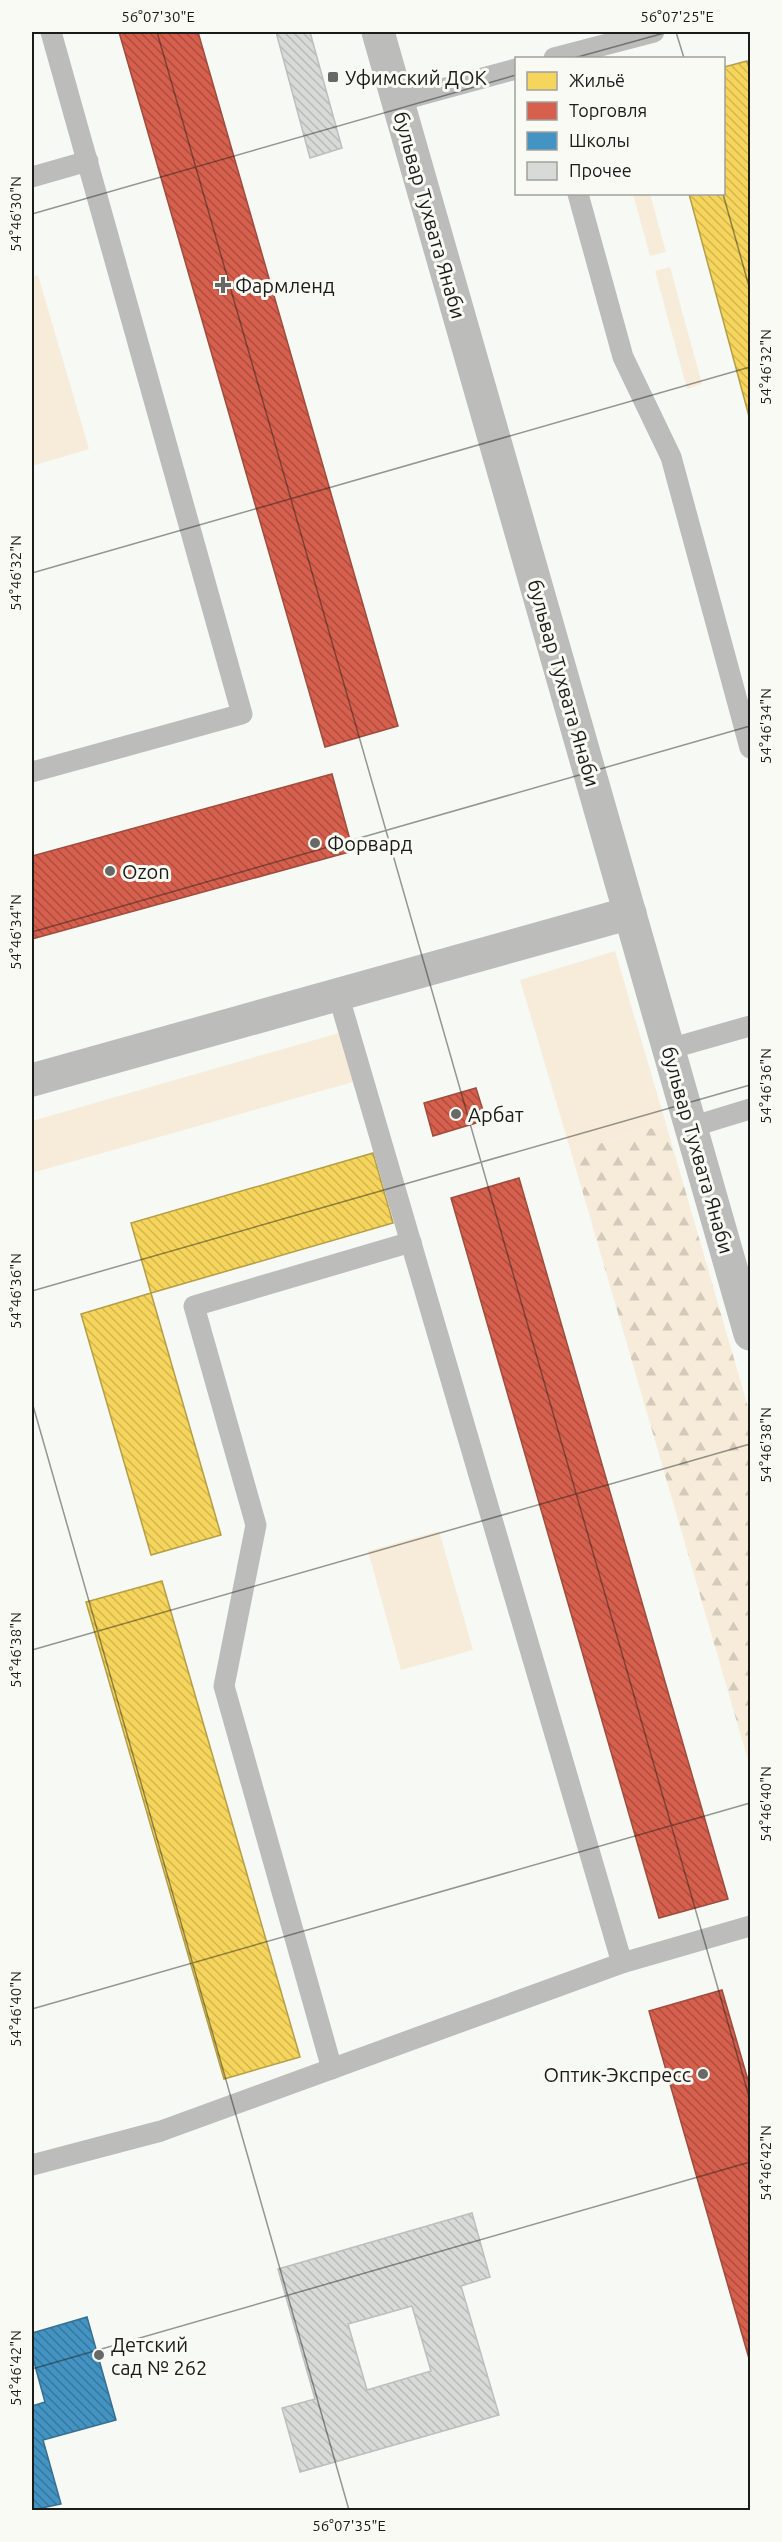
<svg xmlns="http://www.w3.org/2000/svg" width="782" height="2542" viewBox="0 0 782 2542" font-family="Ubuntu,sans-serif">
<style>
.green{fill:#f7ecda}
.forest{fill:url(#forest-firs)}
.homes{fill:url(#homes-back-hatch);stroke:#b49e48;stroke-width:1.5}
.shops{fill:url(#shops-back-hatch);stroke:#9e4c3d;stroke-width:1.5}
.schools{fill:url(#schools-back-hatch);stroke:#376f90;stroke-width:1.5}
.building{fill:url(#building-back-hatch);stroke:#bebfbc;stroke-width:1.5;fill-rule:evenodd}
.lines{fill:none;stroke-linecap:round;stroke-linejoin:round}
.service{stroke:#bcbdba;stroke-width:21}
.tertiary{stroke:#bcbdba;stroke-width:33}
.ticks{fill:none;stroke:#1b1c19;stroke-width:1.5;stroke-opacity:0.45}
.poi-dot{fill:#686966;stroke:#f8faf3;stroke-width:2}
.labels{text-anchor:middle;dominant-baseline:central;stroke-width:6;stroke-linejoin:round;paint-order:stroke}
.poi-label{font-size:20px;fill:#1b1c19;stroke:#f8faf3;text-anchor:start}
.street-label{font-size:20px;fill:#1b1c19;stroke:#f8faf3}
.neatline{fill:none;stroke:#1b1c19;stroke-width:2}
.ticks-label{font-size:15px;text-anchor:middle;fill:#1b1c19}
</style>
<defs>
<pattern id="forest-firs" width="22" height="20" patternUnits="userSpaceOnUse" patternTransform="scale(1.5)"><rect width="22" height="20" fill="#f7ecda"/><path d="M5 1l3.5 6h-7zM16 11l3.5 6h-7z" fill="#d3caba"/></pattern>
<pattern id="homes-back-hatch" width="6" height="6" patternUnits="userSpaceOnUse" patternTransform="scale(1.5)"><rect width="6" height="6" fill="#f6d55c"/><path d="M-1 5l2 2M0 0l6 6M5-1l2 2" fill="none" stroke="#d2b64f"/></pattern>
<pattern id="shops-back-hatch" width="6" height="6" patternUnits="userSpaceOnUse" patternTransform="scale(1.5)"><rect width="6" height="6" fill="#d6604d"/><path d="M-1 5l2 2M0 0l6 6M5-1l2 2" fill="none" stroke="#ad4e3f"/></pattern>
<pattern id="schools-back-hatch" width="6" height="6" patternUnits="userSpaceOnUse" patternTransform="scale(1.5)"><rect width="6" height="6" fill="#4393c3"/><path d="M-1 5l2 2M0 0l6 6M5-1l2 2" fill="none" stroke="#37779e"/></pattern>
<pattern id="building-back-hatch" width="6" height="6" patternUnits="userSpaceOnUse" patternTransform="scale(1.5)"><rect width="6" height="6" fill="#d8dad7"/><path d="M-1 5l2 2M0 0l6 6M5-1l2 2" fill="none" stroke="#b9bab8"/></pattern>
</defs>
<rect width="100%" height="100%" fill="#f7f9f4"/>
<g class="green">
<polygon points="633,194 650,194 666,252 650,256"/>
<polygon points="670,267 702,384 687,389 655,271"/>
<polygon points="38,275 89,449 32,466 32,277"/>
<polygon points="615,951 666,1124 571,1152 520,980"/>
<polygon points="339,1033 353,1082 32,1173 32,1121"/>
<polygon points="439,1531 473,1650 401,1670 368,1551"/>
</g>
<polygon class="forest" points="666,1124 750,1414 750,1767 571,1152"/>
<g class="homes">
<polygon points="747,61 750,72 750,420 689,194 724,194 724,67"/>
<polygon points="373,1153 393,1223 151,1293 131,1223"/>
<polygon points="151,1293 221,1535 151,1555 81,1314"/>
<polygon points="162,1581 300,2057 224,2079 86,1602"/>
</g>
<g class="shops">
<polygon points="119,32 198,32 398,726 325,747"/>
<polygon points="332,774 353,851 32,939 32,856"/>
<polygon points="476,1088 486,1120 433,1136 424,1103"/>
<polygon points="519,1178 728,1899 659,1918 451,1198"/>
<polygon points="722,1990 750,2087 750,2362 649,2011"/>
</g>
<polygon class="schools" points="87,2317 116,2420 43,2440 61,2504 32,2510 32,2406 45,2402 32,2355 32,2333"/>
<g class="building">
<polygon points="276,32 310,32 342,148 310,158"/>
<path d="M 472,2213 L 490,2277 L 461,2286 L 499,2415 L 300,2472 L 282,2408 L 315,2399 L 278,2269 ZM 412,2306 L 431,2371 L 367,2390 L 348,2324 Z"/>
</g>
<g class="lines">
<g class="service">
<polyline points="554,58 654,32"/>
<polyline points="398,101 516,69"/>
<polyline points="32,177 88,161"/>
<polyline points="578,194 623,357 671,457 750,748"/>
<polyline points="32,772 242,714 51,32"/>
<polyline points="338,994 622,1963"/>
<polyline points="669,1049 750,1026"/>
<polyline points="691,1127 750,1109"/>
<polyline points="332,2069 224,1686 256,1525 194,1306 411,1242"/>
<polyline points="32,2165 161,2131 622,1963 750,1926"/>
</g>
<g class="tertiary">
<polyline points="378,32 750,1334"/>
<polyline points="32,1080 630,913"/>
</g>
</g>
<path class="ticks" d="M 157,32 L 750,2100M 676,32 L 684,58M 574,58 L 668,32M 723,194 L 750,290M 32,214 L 516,75M 32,573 L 750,367M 32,932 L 750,726M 32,1291 L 750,1085M 32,1402 L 349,2510M 32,1650 L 750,1444M 32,2009 L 750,1803M 32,2369 L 750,2162"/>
<g class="poi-dot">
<rect x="327" y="71" width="12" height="12" rx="3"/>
<path d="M220 276h6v6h6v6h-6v6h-6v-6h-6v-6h6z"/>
<circle cx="315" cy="843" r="6"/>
<circle cx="110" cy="871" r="6"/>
<circle cx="456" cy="1114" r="6"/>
<circle cx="703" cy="2074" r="6"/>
<circle cx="99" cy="2355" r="6"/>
</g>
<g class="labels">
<g class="poi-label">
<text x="345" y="77">Уфимский ДОК</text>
<text x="235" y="285">Фармленд</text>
<text x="327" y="843">Форвард</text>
<text x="122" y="871">Ozon</text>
<text x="468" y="1114">Арбат</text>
<text x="691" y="2074" text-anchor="end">Оптик-Экспресс</text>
<text x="111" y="2344">Детский<tspan x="111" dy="23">сад № 262</tspan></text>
</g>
<g class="street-label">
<text transform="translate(430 215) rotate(74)">бульвар Тухвата Янаби</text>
<text transform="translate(564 683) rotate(74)">бульвар Тухвата Янаби</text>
<text transform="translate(698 1150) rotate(74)">бульвар Тухвата Янаби</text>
</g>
</g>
<rect width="782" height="2542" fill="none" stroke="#f8faf3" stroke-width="66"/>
<rect x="515" y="57" width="210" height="138" fill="#f8faf3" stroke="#a0a19c" stroke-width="1.5"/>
<rect x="527" y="72" width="30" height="18" fill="#f6d55c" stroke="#a0a19c" stroke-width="1.5"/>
<text x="569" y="87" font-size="18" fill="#1b1c19">Жильё</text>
<rect x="527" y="102" width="30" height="18" fill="#d6604d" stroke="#a0a19c" stroke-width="1.5"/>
<text x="569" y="117" font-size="18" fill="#1b1c19">Торговля</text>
<rect x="527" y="132" width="30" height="18" fill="#4393c3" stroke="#a0a19c" stroke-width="1.5"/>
<text x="569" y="147" font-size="18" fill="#1b1c19">Школы</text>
<rect x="527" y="162" width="30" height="18" fill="#d8dad7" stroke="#a0a19c" stroke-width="1.5"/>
<text x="569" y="177" font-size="18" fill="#1b1c19">Прочее</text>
<rect x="33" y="33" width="716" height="2476" class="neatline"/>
<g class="ticks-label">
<text x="158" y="22">56°07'30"E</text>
<text x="677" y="22">56°07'25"E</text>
<text transform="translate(16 214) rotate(-90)" y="5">54°46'30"N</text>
<text transform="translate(766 367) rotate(-90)" y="5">54°46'32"N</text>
<text transform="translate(16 573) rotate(-90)" y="5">54°46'32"N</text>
<text transform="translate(766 726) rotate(-90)" y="5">54°46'34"N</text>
<text transform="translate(16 932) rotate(-90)" y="5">54°46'34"N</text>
<text transform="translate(766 1086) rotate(-90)" y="5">54°46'36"N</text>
<text transform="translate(16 1291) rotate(-90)" y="5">54°46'36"N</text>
<text transform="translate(766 1445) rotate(-90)" y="5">54°46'38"N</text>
<text transform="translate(16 1650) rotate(-90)" y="5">54°46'38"N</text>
<text transform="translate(766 1804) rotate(-90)" y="5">54°46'40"N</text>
<text transform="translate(16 2009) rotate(-90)" y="5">54°46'40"N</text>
<text transform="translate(766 2163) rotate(-90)" y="5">54°46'42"N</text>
<text transform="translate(16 2368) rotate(-90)" y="5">54°46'42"N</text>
<text x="349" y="2531">56°07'35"E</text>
</g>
</svg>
